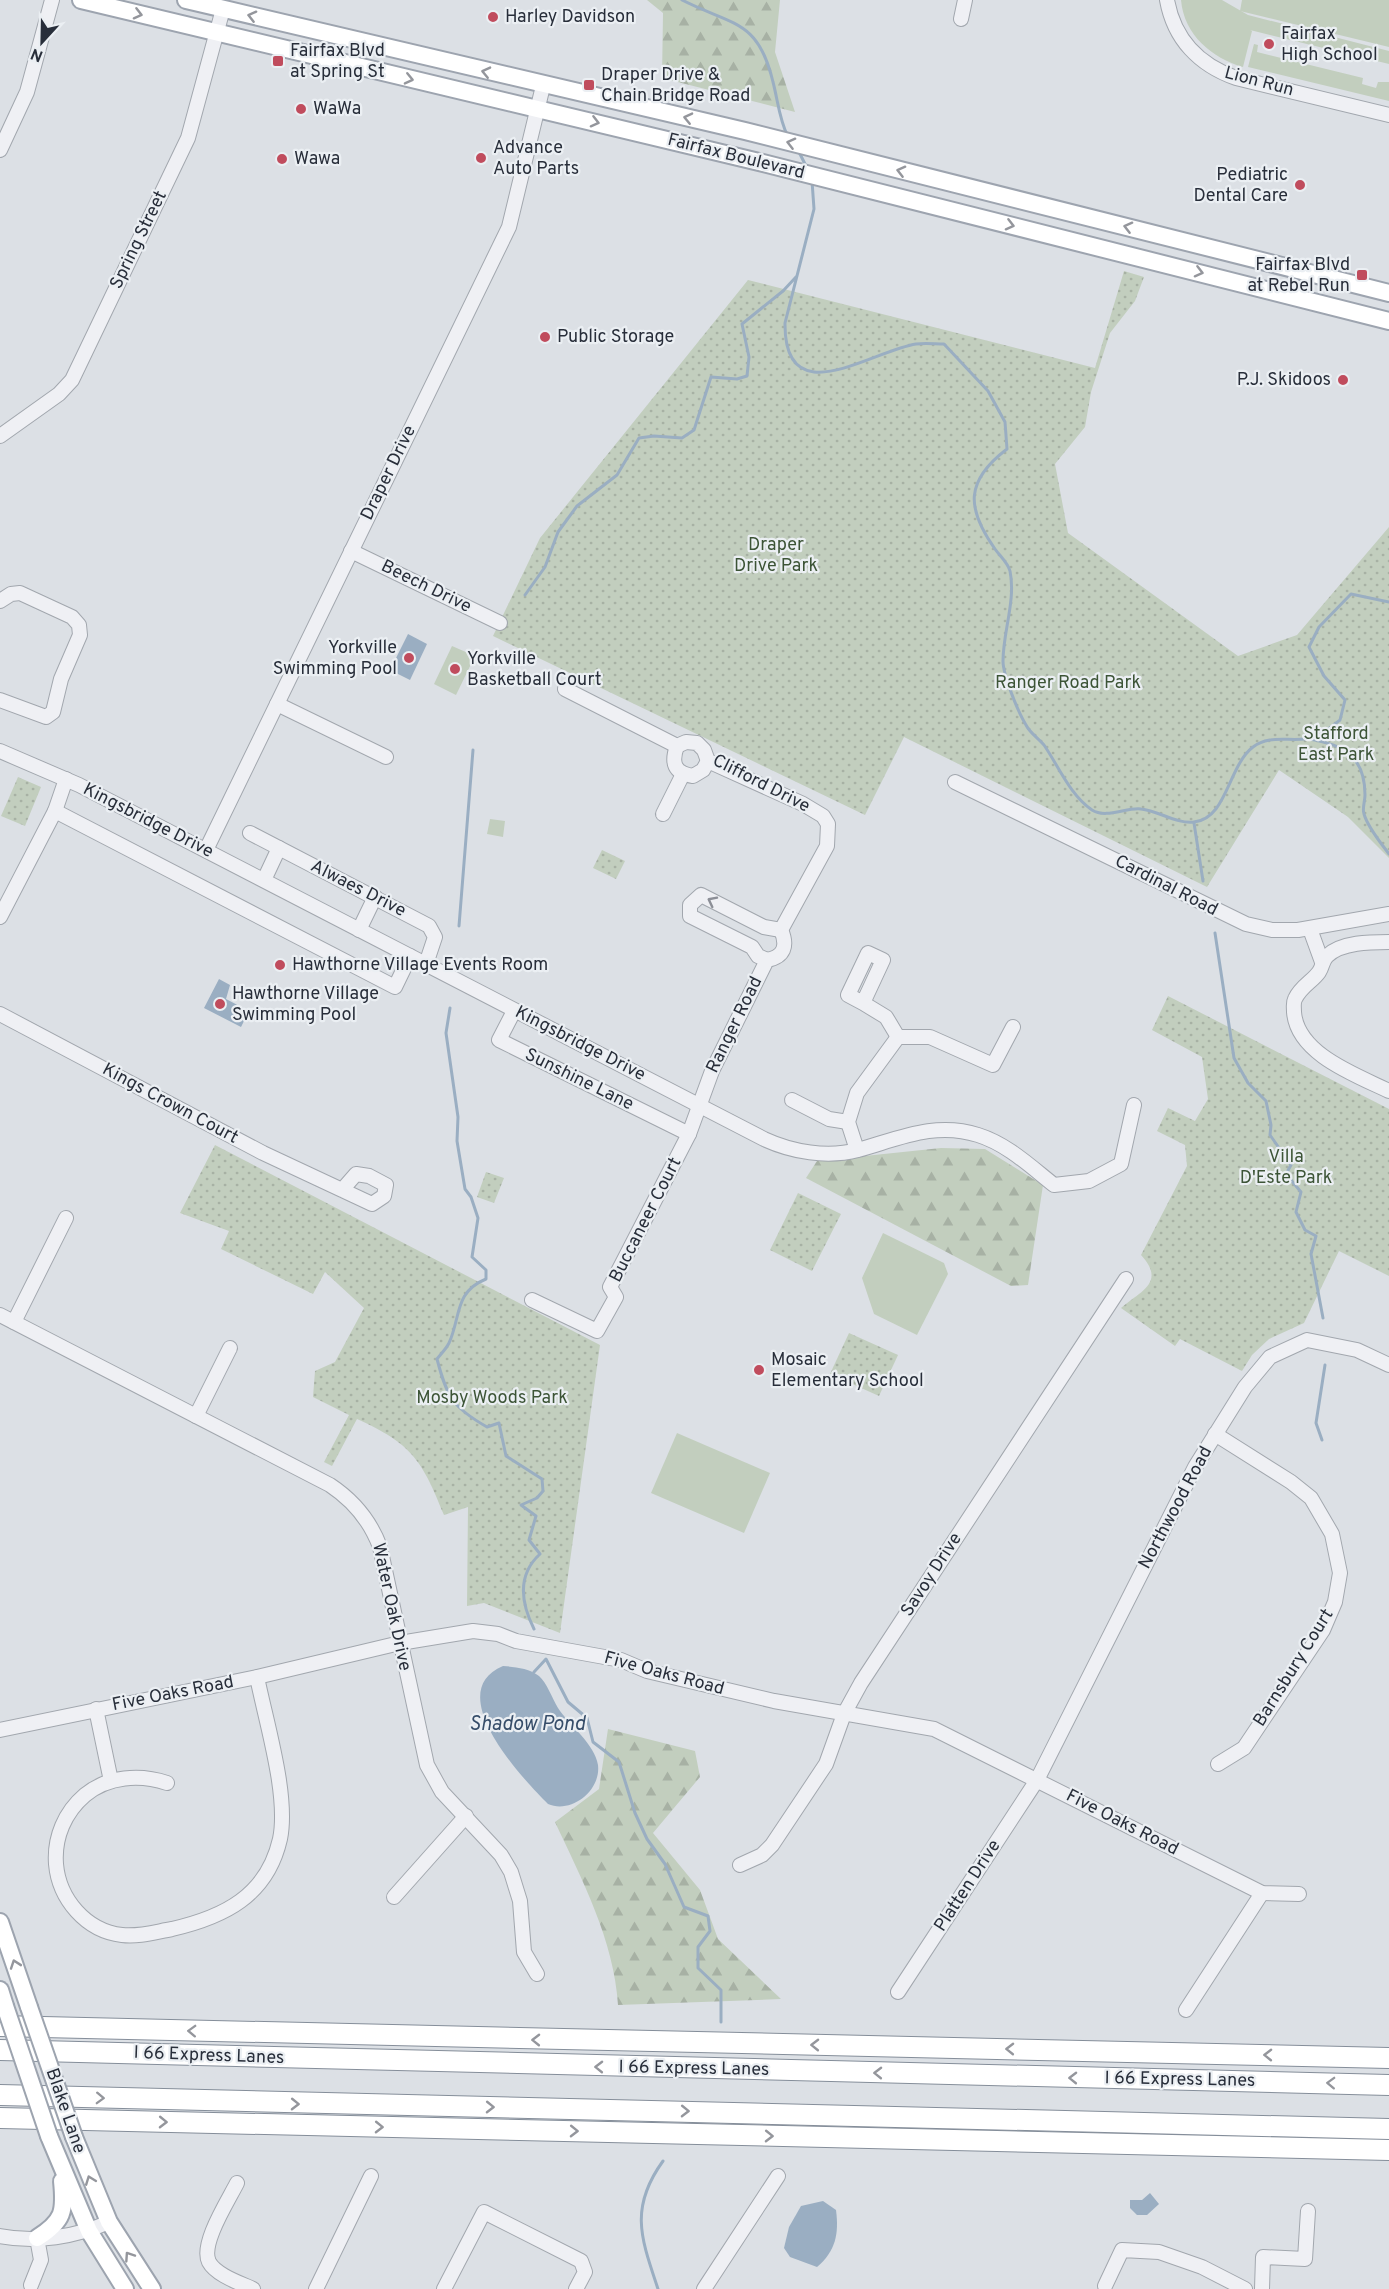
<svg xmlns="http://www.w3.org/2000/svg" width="1389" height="2289" viewBox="0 0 1389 2289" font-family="Overpass,sans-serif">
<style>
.grass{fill:#c2cebe}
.forest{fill:url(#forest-firs)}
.park{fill:url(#park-dots)}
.water{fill:#9aaec2}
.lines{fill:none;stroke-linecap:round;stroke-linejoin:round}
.stream{stroke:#9aaec2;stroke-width:3}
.minor-casing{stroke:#a2a7ae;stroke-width:16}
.major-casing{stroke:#9da4af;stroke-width:20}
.highway-casing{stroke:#858e9a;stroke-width:22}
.minor{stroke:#eff0f4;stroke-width:14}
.major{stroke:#fff;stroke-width:16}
.highway{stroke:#fff;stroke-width:20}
.major-bridge-casing{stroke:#9da4af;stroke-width:20;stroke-linecap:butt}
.major-bridge{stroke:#fff;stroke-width:16}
.oneway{stroke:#94969c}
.oneway2{stroke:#8c8f97}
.poi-dot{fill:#c04c5d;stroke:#ebeff3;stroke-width:2}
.labels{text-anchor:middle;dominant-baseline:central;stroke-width:4.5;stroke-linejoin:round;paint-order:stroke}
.poi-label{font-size:18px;fill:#282e3a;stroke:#ebeff3;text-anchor:start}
.street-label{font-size:18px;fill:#282e3a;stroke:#ebeff3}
.park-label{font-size:18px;fill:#3c5436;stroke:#ebeff3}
.water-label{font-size:20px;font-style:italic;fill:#364d69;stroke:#ebeff3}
</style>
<defs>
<pattern id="forest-firs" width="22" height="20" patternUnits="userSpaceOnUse" patternTransform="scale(1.5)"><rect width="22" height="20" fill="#c2cebe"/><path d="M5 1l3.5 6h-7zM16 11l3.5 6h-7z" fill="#a7b1a4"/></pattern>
<pattern id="park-dots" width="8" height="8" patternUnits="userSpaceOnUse" patternTransform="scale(1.5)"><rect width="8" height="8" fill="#c2cebe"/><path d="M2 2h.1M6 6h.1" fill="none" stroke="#a7b1a4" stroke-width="1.8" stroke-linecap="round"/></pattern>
</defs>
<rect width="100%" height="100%" fill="#dce0e5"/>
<g class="grass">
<path d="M 1181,0 L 1222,0 L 1248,15 L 1389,51 L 1389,64 L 1250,30 L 1252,31 L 1243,67 C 1212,58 1184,35 1181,0 Z"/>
<polygon points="1242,0 1389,0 1389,47 1240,11"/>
<polygon points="1254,44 1258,45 1257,52 1363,78 1362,84 1376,88 1378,82 1389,82 1389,101 1248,67"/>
<polygon points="452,646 475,656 456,695 434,684"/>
<polygon points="490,819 505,821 503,837 487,834"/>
<polygon points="883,1233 944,1263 948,1274 917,1335 874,1314 862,1278"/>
<polygon points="677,1433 770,1473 744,1533 651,1493"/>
</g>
<g class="forest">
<polygon points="647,0 780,0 775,52 795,112 662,78 663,13"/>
<polygon points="941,1148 985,1149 1043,1185 1028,1285 1011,1286 806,1178 817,1161"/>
<path d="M 608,1729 L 695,1751 L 700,1777 L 653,1833 L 700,1890 L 718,1939 L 781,1999 L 618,2005 C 614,1940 582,1880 555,1822 L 599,1789 Z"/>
</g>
<g class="park">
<polygon points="1124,271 1144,277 1135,301 1110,333 1091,392 1085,427 1055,464 1068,533 1238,656 1297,635 1389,527 1389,858 1348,817 1279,770 1207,887 904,737 865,815 493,636 540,538 748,280 1095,368"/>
<polygon points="18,777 41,787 25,826 1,816"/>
<polygon points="602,850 625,861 616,879 593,868"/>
<path d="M 1168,996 L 1389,1109 L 1389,1276 L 1339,1251 L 1304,1323 L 1269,1339 L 1252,1355 L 1242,1371 L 1180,1339 L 1175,1346 L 1121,1308 C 1139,1292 1167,1283 1141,1255 L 1187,1166 L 1185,1145 L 1157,1131 L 1168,1108 L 1195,1121 L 1208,1099 L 1202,1057 L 1152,1030 Z"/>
<path d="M 215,1145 L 600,1345 L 560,1633 L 484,1603 L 467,1606 L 468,1507 L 444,1515 C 422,1460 412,1444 357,1419 L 332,1466 L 324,1462 L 349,1415 L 313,1397 L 315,1371 L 335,1362 L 364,1308 L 325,1272 L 313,1294 L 221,1249 L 229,1231 L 180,1213 Z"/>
<polygon points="486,1172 504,1178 494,1203 477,1197"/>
<polygon points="798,1193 841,1214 812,1271 770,1250"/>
<polygon points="849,1333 898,1355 879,1396 830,1374"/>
</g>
<g class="water">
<polygon points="408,634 427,644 410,680 390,670"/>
<polygon points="219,979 230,985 226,999 249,1011 241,1027 204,1008"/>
<path d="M 503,1666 C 515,1667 529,1668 539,1676 C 547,1683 552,1698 558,1708 C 569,1725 595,1744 598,1765 C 601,1791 571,1814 548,1804 C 522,1778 441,1692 503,1666 Z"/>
<polygon points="1150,2193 1159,2204 1147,2215 1137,2215 1130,2208 1130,2200 1142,2200"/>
<path d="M 823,2201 L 836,2210 C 839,2233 836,2251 817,2267 L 790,2257 L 784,2248 L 789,2227 L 801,2206 Z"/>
</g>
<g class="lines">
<g class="stream">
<path d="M 682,0 C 733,26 758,19 773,82 C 778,101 779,119 788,137"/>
<polyline points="799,152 808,170"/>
<path d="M 812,181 L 814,209 L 785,323 C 784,415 871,351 916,344 C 925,343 935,344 944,344 L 988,391 L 1005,422 L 1007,449 C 965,481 966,508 995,549 C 999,555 1008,563 1010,571 C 1016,600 1003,632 1003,661 C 1003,675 1018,712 1026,725 C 1030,733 1038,738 1044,745 C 1059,767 1070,795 1092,810 C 1106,819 1127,807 1141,809 C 1159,811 1176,824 1194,822 C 1227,819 1228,766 1253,747 C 1268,735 1287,741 1305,739 C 1318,738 1330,728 1340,720 L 1345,700 L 1324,676 L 1309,647 L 1319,627 L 1351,594 L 1389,602"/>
<polyline points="525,595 545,567 558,532 577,506 617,475 639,438 654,436 682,438 694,430 711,377 737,379 747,376 749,357 742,324 783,291 796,277"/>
<path d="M 1308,739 C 1343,744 1365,756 1365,795 C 1365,801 1362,809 1364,814 C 1368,828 1381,843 1389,854"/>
<polyline points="1194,823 1203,881"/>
<polyline points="459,926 473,750"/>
<polyline points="1215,933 1234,1058 1248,1083 1266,1101 1271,1125 1270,1135 1291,1165 1286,1174 1301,1192 1296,1212 1305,1230 1316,1236 1311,1254 1323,1318"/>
<path d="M 450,1008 L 446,1033 L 458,1117 L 457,1141 L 465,1189 L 471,1197 L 478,1218 L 472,1257 L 486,1270 L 486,1279 C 454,1292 461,1317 449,1343 C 446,1349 441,1354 437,1359 C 447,1397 452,1407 487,1427 L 499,1423 L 506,1456 L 542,1479 L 543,1491 L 537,1498 L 521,1505 L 536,1516 L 529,1540 L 540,1554 C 517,1575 521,1603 534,1629"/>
<polyline points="1322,1440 1316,1423 1325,1365"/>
<polyline points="534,1672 546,1659 568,1702 587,1718 593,1742 619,1762 635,1813 647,1839 665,1864 684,1907 708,1916 710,1931 698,1947 698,1968 721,1990 721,2022"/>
<path d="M 658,2289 C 641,2238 629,2208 663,2161"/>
</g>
<g class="minor-casing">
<g id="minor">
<path d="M 1167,0 C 1174,39 1199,65 1236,78 L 1389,115"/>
<polyline points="961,19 965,0"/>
<polyline points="0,150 27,92 52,0"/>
<polyline points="0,436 59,394 72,380 188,138 223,9"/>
<polyline points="351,551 500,623"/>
<polyline points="0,601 11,594 20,593 72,617 79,625 80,635 61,679 53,712 46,717 0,700"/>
<polyline points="565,689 677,746 686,742 697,743 704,750 708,761 803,804 823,816 828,824 827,846 781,930"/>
<polyline points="277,704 386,757"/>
<path d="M 677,746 C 671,763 674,773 693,776 L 703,770 L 708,761"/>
<path d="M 0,751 L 79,785 L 764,1139 C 792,1152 827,1158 858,1150 C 898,1139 935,1121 978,1135 C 1007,1144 1030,1166 1054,1185 L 1089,1181 L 1121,1164 L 1134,1105"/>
<polyline points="955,782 1246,924 1272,930 1298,930 1389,914"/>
<polyline points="55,811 395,987 410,956"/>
<polyline points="663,814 683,774"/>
<polyline points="250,833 429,926 435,937 426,964"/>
<polyline points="206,850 509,227 543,86"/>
<polyline points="264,880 279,848"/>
<polyline points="0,917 55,811 66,779"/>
<polyline points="1310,929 1322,962"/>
<polyline points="359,930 375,897"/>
<path d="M 1389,942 C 1371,942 1341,942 1327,956 C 1322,961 1323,966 1319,972 C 1313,981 1301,986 1295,999 C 1293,1003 1294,1007 1294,1012 C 1297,1054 1356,1075 1389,1091"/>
<polyline points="767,960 758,956 752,947 690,916 690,905 701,895 764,927 781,930"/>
<polyline points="863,1003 848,995 868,953 883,960 863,1003 886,1017 898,1037"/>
<polyline points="514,1011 499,1040 689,1134"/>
<polyline points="0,1014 263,1153 372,1204 384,1196 386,1185 369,1176 356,1174 342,1190"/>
<polyline points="792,1100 829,1119 848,1122"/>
<polyline points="857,1150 848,1122 857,1093 898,1037 930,1037 993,1065 1013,1027"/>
<path d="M 532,1300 L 597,1331 L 616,1297 L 610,1287 L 689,1134 L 712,1071 L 767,960 C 784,957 788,946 781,930"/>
<path d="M 0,1315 L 330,1485 C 354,1501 370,1520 380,1547 L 427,1765 L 442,1792 L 501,1855 L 511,1872 L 520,1901 L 524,1952 L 537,1974"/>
<polyline points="14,1322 66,1218"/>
<polyline points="196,1416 230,1348"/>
<polyline points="1215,1434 1291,1482 1311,1498 1332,1534 1340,1573 1335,1602 1323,1630 1244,1748 1218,1764"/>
<polyline points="96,1709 111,1781"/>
<polyline points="0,1730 257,1677 400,1643 473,1631 498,1634 516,1641 621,1660 647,1671 774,1701 934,1729 1262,1893 1299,1894"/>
<path d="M 167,1783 C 140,1774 108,1776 85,1795 C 65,1812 54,1837 56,1864 C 59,1899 86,1931 122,1935 C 139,1937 155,1932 172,1929 C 224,1917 267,1896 280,1839 C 289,1796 266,1722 257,1677"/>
<polyline points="740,1865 762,1855 772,1845 826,1764 844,1714 861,1683 1126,1279"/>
<polyline points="394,1897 466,1816"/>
<polyline points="898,1992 1037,1780 1195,1467 1245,1387 1270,1357 1307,1340 1357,1350 1389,1365"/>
<polyline points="1186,2010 1262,1893"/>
<path d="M 237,2183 C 228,2201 200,2244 209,2262 C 216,2275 240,2283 253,2289"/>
<path d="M 0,2236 C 36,2243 76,2237 109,2222"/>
<polyline points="31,2285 41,2260 37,2238"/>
<polyline points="1105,2286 1122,2250 1159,2252 1202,2267 1245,2289"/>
<polyline points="316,2289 371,2176"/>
<polyline points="444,2289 484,2212 581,2261 585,2272 576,2289"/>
<polyline points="704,2289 778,2176"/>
<polyline points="1262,2289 1263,2257 1305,2259 1308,2211"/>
</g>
</g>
<g class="major-casing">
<g id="major">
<polyline points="81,0 759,162 1389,321"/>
<polyline points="186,0 745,131 1389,293"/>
<polyline points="0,1922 29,2007"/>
<polyline points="0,1990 5,2006"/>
<polyline points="49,2136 89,2231 125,2289"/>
<polyline points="74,2137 109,2222 152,2289"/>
<path d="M 37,2238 C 64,2221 65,2211 62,2181"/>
</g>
</g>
<g class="highway-casing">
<g id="highway">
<polyline points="0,2026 1389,2058"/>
<polyline points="0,2050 1389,2085"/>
<polyline points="0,2095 1389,2129"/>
<polyline points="0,2118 1389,2150"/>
</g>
</g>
<use href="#minor" class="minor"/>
<use href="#major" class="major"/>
<use href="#highway" class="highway"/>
<g class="major-bridge-casing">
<g id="major-bridge">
<polyline points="5,2006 49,2136"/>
<polyline points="29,2007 74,2137"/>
</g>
</g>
<use href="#major-bridge" class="major-bridge"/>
</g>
<defs><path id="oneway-chevron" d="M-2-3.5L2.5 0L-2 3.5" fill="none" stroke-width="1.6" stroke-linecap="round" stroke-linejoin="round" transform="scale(1.5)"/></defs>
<g class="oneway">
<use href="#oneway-chevron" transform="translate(138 14) rotate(14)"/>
<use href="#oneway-chevron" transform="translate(252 16) rotate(-166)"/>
<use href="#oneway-chevron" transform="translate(486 72) rotate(-167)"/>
<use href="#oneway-chevron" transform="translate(409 79) rotate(13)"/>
<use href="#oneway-chevron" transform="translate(688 118) rotate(-167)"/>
<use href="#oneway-chevron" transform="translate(595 122) rotate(14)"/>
<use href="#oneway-chevron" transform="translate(791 143) rotate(-166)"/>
<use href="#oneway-chevron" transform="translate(901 171) rotate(-166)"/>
<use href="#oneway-chevron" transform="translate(1010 225) rotate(14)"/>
<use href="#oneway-chevron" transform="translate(1128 227) rotate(-166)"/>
<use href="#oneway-chevron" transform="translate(1199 272) rotate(14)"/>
<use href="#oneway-chevron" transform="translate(15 1964) rotate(-109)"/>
<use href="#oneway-chevron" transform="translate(192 2031) rotate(-178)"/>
<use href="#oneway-chevron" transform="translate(536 2040) rotate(-179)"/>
<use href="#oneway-chevron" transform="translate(815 2045) rotate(-179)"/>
<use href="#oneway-chevron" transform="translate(1010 2049) rotate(-179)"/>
<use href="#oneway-chevron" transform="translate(1268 2055) rotate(-179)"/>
<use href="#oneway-chevron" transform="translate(599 2067) rotate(-179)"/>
<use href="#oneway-chevron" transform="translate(878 2073) rotate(-179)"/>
<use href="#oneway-chevron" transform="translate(1073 2078) rotate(-179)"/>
<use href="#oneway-chevron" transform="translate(1331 2083) rotate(-178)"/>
<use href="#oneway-chevron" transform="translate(100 2098) rotate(2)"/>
<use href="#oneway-chevron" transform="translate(295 2104) rotate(1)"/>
<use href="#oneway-chevron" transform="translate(490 2107) rotate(1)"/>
<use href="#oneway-chevron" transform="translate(685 2111) rotate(1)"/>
<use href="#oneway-chevron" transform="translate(163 2122) rotate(1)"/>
<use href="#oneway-chevron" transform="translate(379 2127) rotate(1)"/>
<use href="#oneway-chevron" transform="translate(574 2131) rotate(1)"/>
<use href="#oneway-chevron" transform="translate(769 2136) rotate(1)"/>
<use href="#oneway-chevron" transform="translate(90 2180) rotate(-111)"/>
<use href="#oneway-chevron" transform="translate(129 2256) rotate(-124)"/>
</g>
<use class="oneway2" href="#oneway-chevron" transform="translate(712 901) rotate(-153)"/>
<g class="poi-dot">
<circle cx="493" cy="17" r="6"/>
<circle cx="1269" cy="44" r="6"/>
<rect x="272" y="55" width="12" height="12" rx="3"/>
<rect x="583" y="79" width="12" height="12" rx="3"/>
<circle cx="301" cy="109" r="6"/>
<circle cx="481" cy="158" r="6"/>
<circle cx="282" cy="159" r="6"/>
<circle cx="1300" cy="185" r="6"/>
<rect x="1356" y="269" width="12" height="12" rx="3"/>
<circle cx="545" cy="337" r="6"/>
<circle cx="1343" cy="380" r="6"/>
<circle cx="409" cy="658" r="6"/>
<circle cx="455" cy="669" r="6"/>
<circle cx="280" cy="965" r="6"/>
<circle cx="220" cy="1004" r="6"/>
<circle cx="759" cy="1370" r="6"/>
</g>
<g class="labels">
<g class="poi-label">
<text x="505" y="17">Harley Davidson</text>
<text x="1281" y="34">Fairfax<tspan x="1281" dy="21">High School</tspan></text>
<text x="290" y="51">Fairfax Blvd<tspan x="290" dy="21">at Spring St</tspan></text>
<text x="601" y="75">Draper Drive &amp;<tspan x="601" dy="21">Chain Bridge Road</tspan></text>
<text x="313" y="109">WaWa</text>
<text x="493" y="148">Advance<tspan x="493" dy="21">Auto Parts</tspan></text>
<text x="294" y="159">Wawa</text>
<text x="1288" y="175" text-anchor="end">Pediatric<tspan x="1288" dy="21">Dental Care</tspan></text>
<text x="1350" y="265" text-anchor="end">Fairfax Blvd<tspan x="1350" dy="21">at Rebel Run</tspan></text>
<text x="557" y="337">Public Storage</text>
<text x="1331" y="380" text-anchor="end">P.J. Skidoos</text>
<text x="397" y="648" text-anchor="end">Yorkville<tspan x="397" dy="21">Swimming Pool</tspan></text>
<text x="467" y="659">Yorkville<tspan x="467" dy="21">Basketball Court</tspan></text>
<text x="292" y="965">Hawthorne Village Events Room</text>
<text x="232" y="994">Hawthorne Village<tspan x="232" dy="21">Swimming Pool</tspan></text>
<text x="771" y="1360">Mosaic<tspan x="771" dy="21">Elementary School</tspan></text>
</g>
<g class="street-label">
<text transform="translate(1259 82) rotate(15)">Lion Run</text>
<text transform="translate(736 157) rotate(14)">Fairfax Boulevard</text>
<text transform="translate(139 240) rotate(-64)">Spring Street</text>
<text transform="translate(389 473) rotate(-64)">Draper Drive</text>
<text transform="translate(426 587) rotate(26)">Beech Drive</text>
<text transform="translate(761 784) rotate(27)">Clifford Drive</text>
<text transform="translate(148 821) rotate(27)">Kingsbridge Drive</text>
<text transform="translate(1166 886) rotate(27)">Cardinal Road</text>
<text transform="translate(358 889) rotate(27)">Alwaes Drive</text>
<text transform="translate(735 1025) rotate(-64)">Ranger Road</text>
<text transform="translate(580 1044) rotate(27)">Kingsbridge Drive</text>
<text transform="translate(579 1080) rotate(26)">Sunshine Lane</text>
<text transform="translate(170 1104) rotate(28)">Kings Crown Court</text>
<text transform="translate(646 1220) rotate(-63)">Buccaneer Court</text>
<text transform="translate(1176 1508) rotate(-62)">Northwood Road</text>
<text transform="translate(932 1575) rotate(-57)">Savoy Drive</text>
<text transform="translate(391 1607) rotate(78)">Water Oak Drive</text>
<text transform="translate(1294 1668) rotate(-58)">Barnsbury Court</text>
<text transform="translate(664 1674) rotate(15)">Five Oaks Road</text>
<text transform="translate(173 1694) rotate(-11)">Five Oaks Road</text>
<text transform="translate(1122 1823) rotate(27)">Five Oaks Road</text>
<text transform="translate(968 1886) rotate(-57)">Platten Drive</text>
<text transform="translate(209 2056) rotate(2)">I 66 Express Lanes</text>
<text transform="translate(694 2069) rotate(1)">I 66 Express Lanes</text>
<text transform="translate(1180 2080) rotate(1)">I 66 Express Lanes</text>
<text transform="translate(65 2111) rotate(71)">Blake Lane</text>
</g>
<g class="park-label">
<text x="776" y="545">Draper<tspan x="776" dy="21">Drive Park</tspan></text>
<text x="1068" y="683">Ranger Road Park</text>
<text x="1336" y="734">Stafford<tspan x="1336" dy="21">East Park</tspan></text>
<text x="1286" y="1157">Villa<tspan x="1286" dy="21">D'Este Park</tspan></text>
<text x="492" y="1398">Mosby Woods Park</text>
</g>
<g class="water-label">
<text x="527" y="1725">Shadow Pond</text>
</g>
</g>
<g transform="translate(42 42) rotate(202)" stroke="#ebeff3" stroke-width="4.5" paint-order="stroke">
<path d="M0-4.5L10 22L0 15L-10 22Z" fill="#282e3a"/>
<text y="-9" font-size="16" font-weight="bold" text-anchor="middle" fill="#282e3a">N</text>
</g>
</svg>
